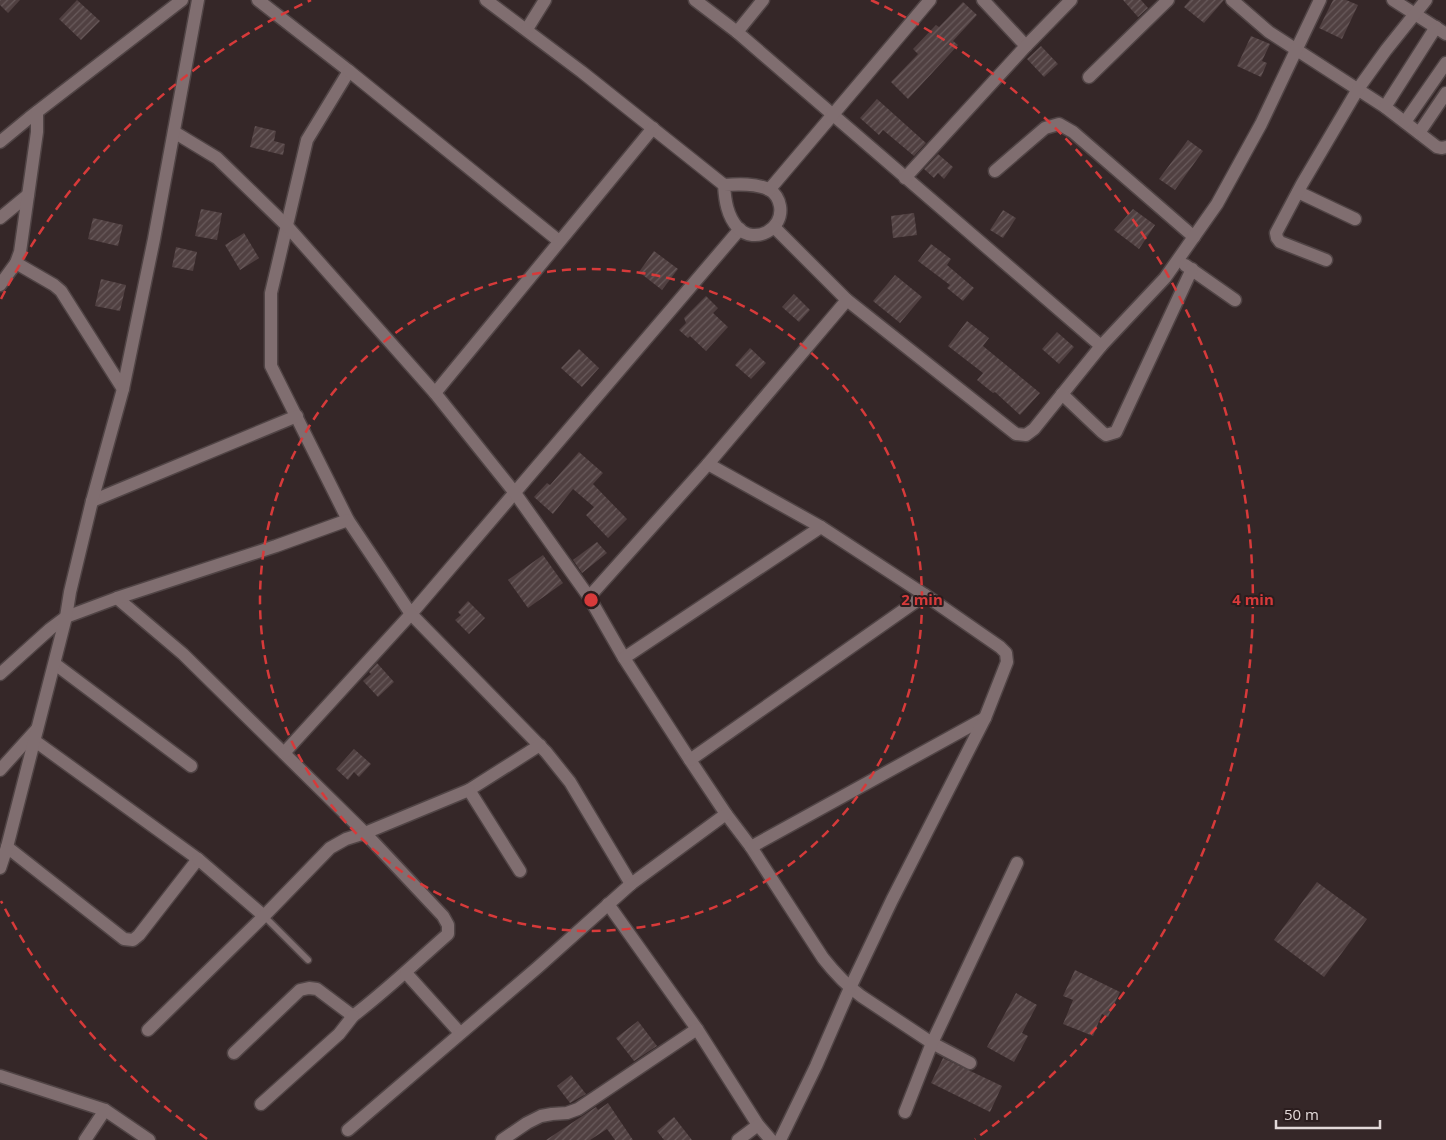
<svg xmlns="http://www.w3.org/2000/svg" width="1446" height="1140" viewBox="0 0 1446 1140" font-family="'Open Sans',sans-serif">
<style>
.building{fill:url(#building-hatch)}
.lines{fill:none;stroke-linecap:round;stroke-linejoin:round}
.service-casing{stroke:#504445;stroke-width:9}
.minor-casing{stroke:#504445;stroke-width:15}
.service{stroke:#806e70;stroke-width:6}
.minor{stroke:#806e70;stroke-width:12}
.ring{fill:none;stroke:#d73a3a;stroke-width:2.5;stroke-dasharray:9 6}
.centre{fill:#d73a3a;stroke:#2b1d1e;stroke-width:2.5}
.ring-label{font-size:15px;text-anchor:middle;font-weight:bold;fill:#d73a3a;stroke:#2b1d1e;stroke-width:4;stroke-linejoin:round;paint-order:stroke}
</style>
<defs>
<pattern id="building-hatch" width="6" height="6" patternUnits="userSpaceOnUse" patternTransform="scale(1.25)"><rect width="6" height="6" fill="#504041"/><path d="M-1 1l2-2M0 6l6-6M5 7l2-2" fill="none" stroke="#695b5c"/></pattern>
</defs>
<rect width="100%" height="100%" fill="#352728"/>
<g class="building">
<polygon points="0,0 20,0 8,13 0,5"/>
<polygon points="77,0 100,21 81,40 59,19"/>
<polygon points="1123,0 1141,0 1148,8 1138,17"/>
<polygon points="1190,0 1224,0 1204,23 1184,7"/>
<polygon points="1333,0 1346,0 1358,5 1342,39 1319,28"/>
<polygon points="963,2 977,15 953,41 958,45 908,99 891,82 918,54 913,49 936,25 939,27"/>
<polygon points="1251,36 1270,44 1262,61 1267,63 1261,77 1237,66"/>
<polygon points="1041,46 1058,64 1044,77 1027,59"/>
<polygon points="877,99 926,143 914,156 883,130 879,135 860,118"/>
<polygon points="255,126 276,131 274,141 285,144 283,155 250,147"/>
<polygon points="1188,140 1203,151 1175,190 1159,179"/>
<polygon points="938,154 953,167 944,179 938,173 934,178 924,169"/>
<polygon points="201,209 222,213 217,240 195,236"/>
<polygon points="1133,209 1155,225 1139,249 1114,230"/>
<polygon points="1003,210 1016,218 1003,238 990,230"/>
<polygon points="914,213 917,235 893,238 891,216"/>
<polygon points="93,218 123,225 118,246 88,239"/>
<polygon points="244,233 259,258 240,270 225,245"/>
<polygon points="931,244 951,259 947,265 974,288 963,301 947,288 950,285 918,261"/>
<polygon points="176,247 197,252 193,271 172,267"/>
<polygon points="654,251 678,269 662,290 639,272"/>
<polygon points="895,275 922,297 900,323 873,301"/>
<polygon points="101,279 126,285 120,311 95,306"/>
<polygon points="794,294 810,310 799,322 782,307"/>
<polygon points="706,296 718,308 713,313 728,327 706,351 690,336 688,338 679,330 686,323 684,318"/>
<polygon points="967,321 989,338 983,346 1040,393 1020,415 995,392 993,393 977,380 983,373 948,346"/>
<polygon points="1057,332 1074,347 1059,364 1042,349"/>
<polygon points="750,348 766,363 751,379 735,365"/>
<polygon points="579,349 599,368 582,387 561,368"/>
<polygon points="579,452 603,473 593,484 627,519 608,538 586,515 594,507 573,489 553,514 534,497 547,483 550,485"/>
<polygon points="597,542 607,553 582,573 573,560"/>
<polygon points="543,555 563,583 528,608 508,580"/>
<polygon points="468,601 485,618 469,634 455,620 461,615 458,612"/>
<polygon points="377,663 394,682 378,697 363,681 371,674 369,672"/>
<polygon points="354,749 371,764 359,777 354,772 348,780 336,769"/>
<polygon points="1317,882 1367,919 1324,977 1274,940"/>
<polygon points="1075,970 1120,992 1108,1017 1102,1014 1093,1036 1063,1024 1073,1000 1063,996"/>
<polygon points="1016,993 1037,1005 1022,1033 1028,1036 1014,1062 987,1047"/>
<polygon points="638,1021 657,1046 634,1061 616,1038"/>
<polygon points="943,1058 1002,1086 990,1112 931,1083"/>
<polygon points="571,1075 586,1094 570,1103 557,1086"/>
<polygon points="608,1103 633,1140 615,1140 607,1129 590,1140 546,1140 596,1107 598,1110"/>
<polygon points="674,1117 692,1140 664,1140 657,1131"/>
</g>
<g class="lines">
<g class="service-casing">
<polyline id="service" points="264,916 308,960"/>
</g>
<g class="minor-casing">
<g id="minor">
<polyline points="258,0 349,71 307,140 271,293 271,366 348,520 411,614 740,229"/>
<path d="M 486,0 L 582,72 L 724,185 C 738,184 757,183 770,190 C 776,194 779,200 780,206 C 784,229 755,245 738,228 C 727,216 725,200 724,185"/>
<polyline points="695,0 737,32 1101,346"/>
<polyline points="983,0 1026,46"/>
<polyline points="1232,0 1269,32 1385,107 1437,147 1442,148 1446,147"/>
<polyline points="1393,0 1446,34"/>
<polyline points="527,29 545,0"/>
<polyline points="737,32 763,0"/>
<polyline points="349,71 559,241"/>
<polyline points="1089,77 1168,0"/>
<polyline points="1385,107 1436,27"/>
<polyline points="1405,122 1446,63"/>
<path d="M 174,132 L 217,158 L 287,226 L 435,393 L 515,493 L 589,597 L 624,658 L 690,760 L 726,814 L 751,847 L 823,958 C 834,972 846,985 861,996 L 932,1043 L 970,1063"/>
<polyline points="1419,133 1446,93"/>
<polyline points="0,142 29,118 182,0"/>
<polyline points="995,171 1045,128 1059,124 1073,132 1194,237"/>
<polyline points="905,178 1026,46 1071,0"/>
<polyline points="769,190 930,0"/>
<polyline points="1298,192 1355,219"/>
<polyline points="0,218 28,195"/>
<polyline points="774,227 847,300 1016,434 1026,435 1034,429 1101,346 1165,278 1217,204 1261,124 1320,0"/>
<polyline points="1326,260 1280,242 1277,238 1276,233 1302,184 1358,89 1386,50 1426,0"/>
<polyline points="16,263 54,285 61,291 123,389"/>
<polyline points="1185,265 1235,300"/>
<polyline points="0,285 16,263 20,252 37,132 37,112"/>
<polyline points="435,393 653,128"/>
<polyline points="1062,394 1102,432 1106,435 1116,432 1192,269"/>
<polyline points="92,501 297,416"/>
<polyline points="589,597 708,464"/>
<path d="M 117,598 L 183,654 L 365,833 L 443,916 L 448,925 L 448,934 C 416,962 386,991 353,1016 L 317,989 L 309,988 L 300,990 L 234,1053"/>
<polyline points="624,658 821,527"/>
<polyline points="55,664 191,766"/>
<polyline points="0,674 50,629 66,617 117,598 276,546 348,520"/>
<polyline points="284,753 411,614 546,752 570,782 631,884"/>
<polyline points="690,760 925,595 821,527 708,464 847,300"/>
<polyline points="0,770 37,729"/>
<polyline points="7,847 124,939 133,940 139,935 198,859 35,741"/>
<polyline points="751,847 985,718"/>
<polyline points="198,859 264,916"/>
<polyline points="0,868 7,847 66,617 70,592 92,501 123,389 154,239 198,0"/>
<polyline points="520,871 469,790 540,745"/>
<polyline points="608,904 697,1029 758,1125 771,1140"/>
<polyline points="406,973 460,1033"/>
<polyline points="148,1030 264,916 330,848 346,839 365,833 469,790"/>
<polyline points="0,1076 105,1110 149,1140"/>
<polyline points="261,1104 339,1034 353,1016"/>
<polyline points="905,1112 932,1043 1017,863"/>
<polyline points="348,1130 537,968 631,884 726,814"/>
<polyline points="85,1140 105,1110"/>
<polyline points="502,1140 527,1123 541,1116 552,1114 567,1113 578,1109 697,1029"/>
<polyline points="738,1140 758,1125"/>
<polyline points="780,1140 816,1066 850,988 892,900 985,718 1007,662 1006,653 1000,647 925,595"/>
</g>
</g>
<use href="#service" class="service"/>
<use href="#minor" class="minor"/>
</g>
<g class="ring">
<circle cx="591" cy="600" r="331"/>
<path d="M207 1139A662 662 0 0 1 1 901M1 299A662 662 0 0 1 311 0M871 0A662 662 0 0 1 975 1139"/>
</g>
<circle cx="591" cy="600" r="8" class="centre"/>
<g class="ring-label">
<text x="922" y="605">2 min</text>
<text x="1253" y="605">4 min</text>
</g>
<path d="M1276 1120v8h104v-8" fill="none" stroke="#e3d9d9" stroke-width="2.5"/>
<text x="1284" y="1120" font-size="15" fill="#e3d9d9" stroke="#2b1d1e" stroke-width="4" paint-order="stroke">50 m</text>
</svg>
